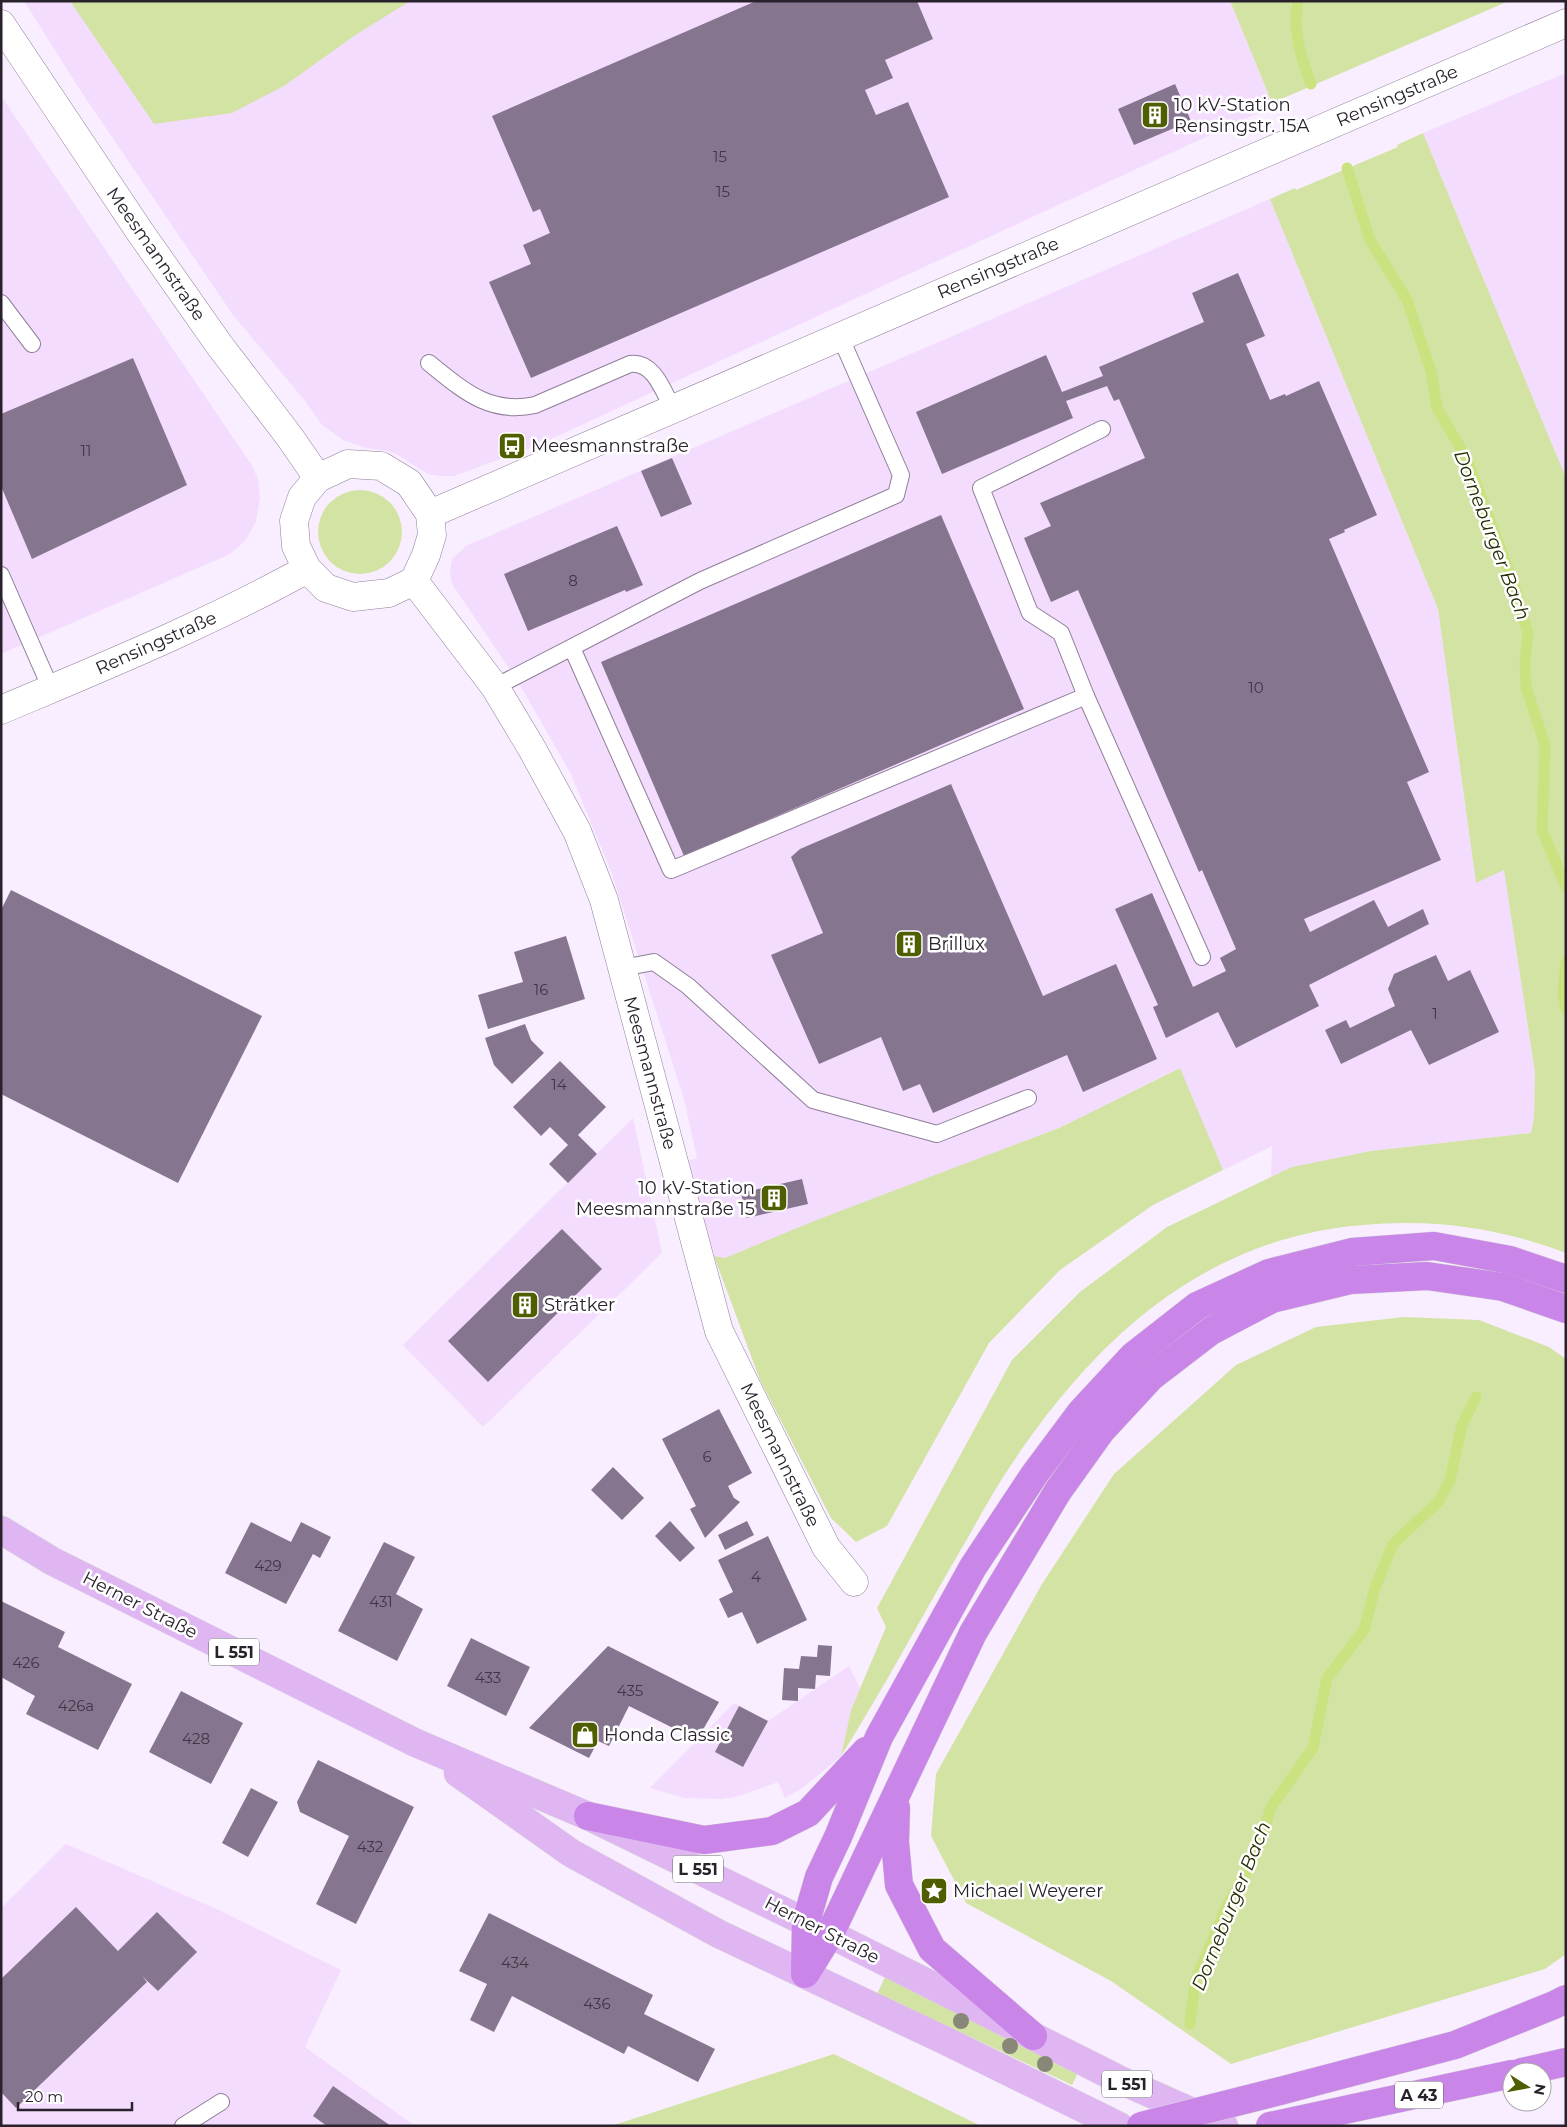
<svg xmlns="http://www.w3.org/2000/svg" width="1567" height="2127" viewBox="0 0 1567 2127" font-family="Montserrat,sans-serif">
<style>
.built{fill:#f3dcfe}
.green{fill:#d3e3a4}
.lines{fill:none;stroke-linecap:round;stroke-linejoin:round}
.stream{stroke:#cbe280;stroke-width:11}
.building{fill:#86758f}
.lane-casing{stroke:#8f7e98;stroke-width:18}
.street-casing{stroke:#8f7e98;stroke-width:29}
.primary-casing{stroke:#d8d7d9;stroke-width:29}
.highway-casing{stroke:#d8d7d9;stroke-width:29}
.lane{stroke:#fff;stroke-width:16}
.street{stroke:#fff;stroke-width:28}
.primary{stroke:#dfb6f1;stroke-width:28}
.highway{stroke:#c985e7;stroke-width:28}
.highway-bridge-casing{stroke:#d8d7d9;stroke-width:29;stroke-linecap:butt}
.highway-bridge{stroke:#c985e7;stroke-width:28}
.tree{fill:#888778}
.labels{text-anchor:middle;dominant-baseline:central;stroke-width:5;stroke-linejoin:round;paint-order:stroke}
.number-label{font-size:15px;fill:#403746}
.shield{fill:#fff;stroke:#69646c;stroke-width:1}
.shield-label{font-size:16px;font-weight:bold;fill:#29222d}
.street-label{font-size:18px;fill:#29222d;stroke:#fff}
.poi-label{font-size:18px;fill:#29222d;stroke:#fff;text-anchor:start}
.water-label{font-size:19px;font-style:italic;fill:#252d03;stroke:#fff}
</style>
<rect width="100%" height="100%" fill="#f9eeff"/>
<g class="built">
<polygon points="24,1 1230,1 1273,106 536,446 454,476 441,476 428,474 398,455 387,451 366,448 343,440 321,424 306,402 233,315 82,93"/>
<polygon points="1566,73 1566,478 1423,133"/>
<polygon points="1,96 251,464 258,479 260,498 256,521 251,531 245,541 230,554 1,654"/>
<polygon points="1270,199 1438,609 1476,883 1504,869 1535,1073 1534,1118 1531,1133 1371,1151 1292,1167 1271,1178 1272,1146 1223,1170 1179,1068 1059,1128 725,1258 714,1256 687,1161 697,1158 684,1099 611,871 571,774 517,680 452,584 450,572 452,559 466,546"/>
<polygon points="633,1118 662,1253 483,1427 403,1345"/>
<polygon points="849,1666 860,1688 851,1710 841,1756 804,1787 785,1798 778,1782 736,1797 722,1799 684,1798 650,1788 734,1703 768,1721"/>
<polygon points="66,1844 219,1910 341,1970 305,2047 415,2126 1,2126 1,1908"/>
</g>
<g class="green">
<polygon points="70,1 410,1 354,36 284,86 232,113 154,124"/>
<polygon points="1230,1 1509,1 1272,103"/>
<path d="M 1423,133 L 1566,478 L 1566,1253 C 1493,1226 1429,1218 1352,1226 C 1198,1243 1093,1342 1011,1465 C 993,1491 979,1519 963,1546 C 922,1616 884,1688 841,1756 L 851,1710 L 886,1627 L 877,1608 L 1012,1360 L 1080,1292 L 1167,1227 L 1292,1167 L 1371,1151 L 1531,1133 L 1534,1118 L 1535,1073 L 1504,870 L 1476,883 L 1438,609 L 1270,199 L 1295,188 L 1296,190 L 1398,147 L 1397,145 Z"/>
<circle cx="360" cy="532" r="42"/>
<polygon points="1180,1068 1223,1170 1153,1205 1060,1270 989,1343 887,1526 856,1542 831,1518 760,1380 714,1256 725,1258 814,1221 1059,1128"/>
<polygon points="1404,1317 1479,1320 1549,1347 1566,1359 1566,1954 1545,1969 1231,2064 1111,1981 966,1903 931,1836 936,1774 1042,1584 1114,1474 1236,1365 1316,1327"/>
<polygon points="886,1975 1078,2073 1072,2085 975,2039 876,1996"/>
<polygon points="834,2054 981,2126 611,2126"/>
</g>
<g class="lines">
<g class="stream">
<path d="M 1298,1 C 1292,31 1301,57 1311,84"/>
<polyline points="1347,168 1370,240 1407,300 1431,371 1437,408 1467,459 1513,582 1528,633 1525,662 1526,687 1545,745 1542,830 1566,887"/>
<polyline points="1566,962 1563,993 1566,1009"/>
<polyline points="1190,2024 1195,1982 1226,1908 1259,1848 1271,1807 1313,1748 1327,1678 1364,1630 1375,1588 1393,1544 1439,1501 1450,1480 1462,1425 1476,1397"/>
</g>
</g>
<g class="building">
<polygon points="756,1 917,1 933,39 885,60 893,78 865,90 876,115 908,102 949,197 531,378 489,282 531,264 523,245 550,233 540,209 533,212 492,116"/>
<polygon points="1175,84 1191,121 1134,145 1118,109"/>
<polygon points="1238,273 1265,336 1246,344 1270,400 1285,394 1286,396 1319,381 1377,515 1344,530 1345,532 1329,539 1429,772 1407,782 1441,860 1304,919 1310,932 1374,900 1388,927 1423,909 1429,924 1309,985 1319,1006 1236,1048 1218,1012 1166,1038 1153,1007 1158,1005 1115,909 1152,893 1193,987 1226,971 1220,958 1236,949 1202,870 1199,872 1078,590 1051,602 1024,538 1051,526 1040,503 1145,458 1119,399 1114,401 1107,386 1066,401 1073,418 942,474 916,412 1046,355 1062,392 1103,376 1099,367 1204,322 1192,293"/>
<polygon points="133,358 187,485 32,559 1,486 1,414"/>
<polygon points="672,458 692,504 661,517 641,471"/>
<polygon points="941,515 1024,709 684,856 601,662"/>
<polygon points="617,526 643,585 626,592 625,590 528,631 504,574"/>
<polygon points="951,784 1043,996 1116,964 1157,1059 1083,1092 1067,1055 933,1113 920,1084 903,1091 881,1037 819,1064 771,955 823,933 791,857 800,849"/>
<polygon points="11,890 262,1016 178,1183 1,1094 1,910"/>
<polygon points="566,936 585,999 488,1029 478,995 523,982 514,952"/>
<polygon points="1436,955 1448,981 1470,970 1499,1032 1429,1065 1411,1030 1341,1064 1325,1030 1346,1020 1350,1028 1395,1006 1388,989 1394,974"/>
<polygon points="525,1024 531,1040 544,1053 512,1084 494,1065 485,1038"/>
<polygon points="560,1061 606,1107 578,1135 597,1154 568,1183 549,1164 568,1145 550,1127 541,1136 513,1107"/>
<polygon points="802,1179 808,1204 747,1218 741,1193"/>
<polygon points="562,1229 602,1269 488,1382 448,1341"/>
<polygon points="719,1409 752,1473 728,1486 734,1498 740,1502 705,1538 690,1509 696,1506 662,1439"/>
<polygon points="613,1467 644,1498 622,1520 591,1490"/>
<polygon points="670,1521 695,1548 680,1562 655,1536"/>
<polygon points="747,1521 754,1535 725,1550 718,1535"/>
<polygon points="251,1522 291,1542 301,1522 331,1537 320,1558 313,1554 286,1604 225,1573"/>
<polygon points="768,1536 807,1620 757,1644 742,1612 728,1618 719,1599 733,1592 718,1560"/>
<polygon points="384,1542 415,1557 396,1594 423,1609 397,1661 338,1631"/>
<polygon points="1,1601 65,1632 58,1647 132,1684 98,1750 26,1714 35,1696 1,1677"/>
<polygon points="471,1638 530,1667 506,1716 447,1686"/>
<polygon points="818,1645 832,1646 830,1676 816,1675 815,1689 798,1688 798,1701 782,1700 784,1668 799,1669 801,1656 817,1657"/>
<polygon points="608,1646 719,1702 697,1740 629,1706 609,1746 598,1741 589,1758 529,1728"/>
<polygon points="181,1691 243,1723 211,1784 149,1752"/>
<polygon points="739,1706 768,1721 743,1767 715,1752"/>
<polygon points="318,1760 414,1807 356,1924 316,1904 349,1836 300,1812 297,1802"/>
<polygon points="251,1788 278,1802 248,1857 222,1843"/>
<polygon points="76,1907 118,1951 157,1912 197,1952 158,1991 142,1976 147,1982 16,2108 1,2092 1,1979"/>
<polygon points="489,1913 653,1995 644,2014 715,2049 698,2082 628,2046 624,2054 512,1996 494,2032 470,2020 487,1984 459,1971"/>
<polygon points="333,2086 391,2126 327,2126 313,2116"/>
</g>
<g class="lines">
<g class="lane-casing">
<g id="lane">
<polyline points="1,303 32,344"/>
<path d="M 429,363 C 463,390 489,415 535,405 L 630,364 C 654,361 663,391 673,409"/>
<polyline points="1102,429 981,488 1030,613 1061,633 1086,696 1202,957"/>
<polyline points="1,575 51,689"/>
<polyline points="572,648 671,870 1086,696"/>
<polyline points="495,687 700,581 896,495 901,475 840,336"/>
<polyline points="622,968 654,962 688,986 813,1100 937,1134 1028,1098"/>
<polyline points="183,2126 221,2102"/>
</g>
</g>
<g class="street-casing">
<g id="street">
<polyline points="1,24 140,232 220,346 289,436 318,478"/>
<polygon points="348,464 381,466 409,483 430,514 432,535 426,555 414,581 389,593 353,597 326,588 307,569 296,546 294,521 302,497 318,478"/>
<polyline points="430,514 1566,23"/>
<polyline points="414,581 495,687 531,747 577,831 604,900 719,1331 826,1547 854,1582"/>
<path d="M 1,710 C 105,666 208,624 307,569"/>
</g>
</g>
<g class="primary-casing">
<g id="primary">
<polyline points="1,1530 52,1561 416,1743 588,1816 830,1934 1120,2080 1224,2126"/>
<polyline points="458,1773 571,1853 719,1934 946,2041 1119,2126"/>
</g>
</g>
<g class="highway-casing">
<g id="highway">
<polyline points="896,1808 895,1842 899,1885 932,1949 1033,2036"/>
<polyline points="588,1816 704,1840 772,1831 808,1813 866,1751"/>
<polyline points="806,1973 830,1934 973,1633 1058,1491 1101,1431 1151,1377 1211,1331 1272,1299 1351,1280 1427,1276 1503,1287 1566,1309"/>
<polyline points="805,1974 806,1922 819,1877 838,1837 879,1737 973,1567 1034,1475 1081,1412 1133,1356 1197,1306 1269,1273 1352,1252 1434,1246 1510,1260 1566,1279"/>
<polyline points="1522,2072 1566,2062"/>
<polyline points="1280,2091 1455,2045 1554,2005 1566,1999"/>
<polyline points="1270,2126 1512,2074"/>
</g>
</g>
<use href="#lane" class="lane"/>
<use href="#street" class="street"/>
<use href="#primary" class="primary"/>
<use href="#highway" class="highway"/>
<g class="highway-bridge-casing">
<polyline id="highway-bridge" points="1141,2126 1280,2091"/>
</g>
<use href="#highway-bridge" class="highway-bridge"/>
</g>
<g class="tree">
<circle cx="961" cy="2021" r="8"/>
<circle cx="1010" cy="2046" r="8"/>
<circle cx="1045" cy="2064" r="8"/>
</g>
<defs>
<g id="building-square" transform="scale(1.4375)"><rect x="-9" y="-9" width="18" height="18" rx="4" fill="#4f5e00" stroke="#fff"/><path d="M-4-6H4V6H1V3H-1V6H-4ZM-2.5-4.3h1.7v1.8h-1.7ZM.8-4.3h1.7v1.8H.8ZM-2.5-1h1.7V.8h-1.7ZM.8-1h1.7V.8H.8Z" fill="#fff"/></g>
<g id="bus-square" transform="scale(1.4375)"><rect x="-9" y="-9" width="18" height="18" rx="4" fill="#4f5e00" stroke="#fff"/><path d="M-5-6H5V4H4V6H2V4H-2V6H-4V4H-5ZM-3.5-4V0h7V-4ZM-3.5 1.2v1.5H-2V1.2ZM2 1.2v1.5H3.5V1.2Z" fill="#fff"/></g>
<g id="shop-square" transform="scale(1.4375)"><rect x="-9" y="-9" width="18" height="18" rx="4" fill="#4f5e00" stroke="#fff"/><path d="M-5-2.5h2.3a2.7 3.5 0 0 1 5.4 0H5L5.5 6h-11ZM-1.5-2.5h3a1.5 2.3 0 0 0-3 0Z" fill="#fff"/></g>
<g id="sight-square" transform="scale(1.4375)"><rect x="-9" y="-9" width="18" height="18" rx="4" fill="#4f5e00" stroke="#fff"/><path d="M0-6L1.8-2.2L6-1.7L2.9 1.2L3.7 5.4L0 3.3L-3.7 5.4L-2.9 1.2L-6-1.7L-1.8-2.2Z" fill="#fff"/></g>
</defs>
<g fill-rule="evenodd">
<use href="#building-square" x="1155" y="115"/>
<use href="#bus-square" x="512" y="446"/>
<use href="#building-square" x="909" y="944"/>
<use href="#building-square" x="774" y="1198"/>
<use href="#building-square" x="525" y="1305"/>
<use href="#shop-square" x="585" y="1735"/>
<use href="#sight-square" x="934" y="1891"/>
</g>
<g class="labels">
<g class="number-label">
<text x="720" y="156">15</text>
<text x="723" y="191">15</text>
<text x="86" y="450">11</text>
<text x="573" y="580">8</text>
<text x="1256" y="687">10</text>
<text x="541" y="989">16</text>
<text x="1435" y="1013">1</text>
<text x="559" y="1084">14</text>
<text x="707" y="1456">6</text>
<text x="268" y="1565">429</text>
<text x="756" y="1576">4</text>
<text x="381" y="1601">431</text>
<text x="26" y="1662">426</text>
<text x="488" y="1677">433</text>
<text x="630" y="1690">435</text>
<text x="76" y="1705">426a</text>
<text x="196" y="1738">428</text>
<text x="370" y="1846">432</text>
<text x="515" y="1962">434</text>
<text x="597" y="2003">436</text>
</g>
<g class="shield">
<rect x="209" y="1638.5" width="50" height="27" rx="4"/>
<rect x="673" y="1855.5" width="50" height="27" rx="4"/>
<rect x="1102" y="2070.5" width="50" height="27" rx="4"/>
<rect x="1395" y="2081.5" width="48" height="27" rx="4"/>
</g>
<g class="shield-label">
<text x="234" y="1652">L 551</text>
<text x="698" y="1869">L 551</text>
<text x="1127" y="2084">L 551</text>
<text x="1419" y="2095">A 43</text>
</g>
<g class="street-label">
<text transform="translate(1397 96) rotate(-23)">Rensingstraße</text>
<text transform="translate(156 254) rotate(55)">Meesmannstraße</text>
<text transform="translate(998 268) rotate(-23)">Rensingstraße</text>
<text transform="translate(156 643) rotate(-24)">Rensingstraße</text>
<text transform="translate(650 1073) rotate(75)">Meesmannstraße</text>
<text transform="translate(780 1455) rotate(64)">Meesmannstraße</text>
<text transform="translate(140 1605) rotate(27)">Herner Straße</text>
<text transform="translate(822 1930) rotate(27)">Herner Straße</text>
</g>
<g class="poi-label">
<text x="1174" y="105">10 kV-Station<tspan x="1174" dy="21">Rensingstr. 15A</tspan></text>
<text x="531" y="446">Meesmannstraße</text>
<text x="928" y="944">Brillux</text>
<text x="755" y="1188" text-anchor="end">10 kV-Station<tspan x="755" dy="21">Meesmannstraße 15</tspan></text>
<text x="544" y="1305">Strätker</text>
<text x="604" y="1735">Honda Classic</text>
<text x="953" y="1891">Michael Weyerer</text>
</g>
<g class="water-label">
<text transform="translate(1492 535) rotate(69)">Dorneburger Bach</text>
<text transform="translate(1231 1906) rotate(-68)">Dorneburger Bach</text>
</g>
</g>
<rect width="1567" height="2127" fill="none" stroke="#29222d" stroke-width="5"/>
<g transform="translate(1527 2087) rotate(101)"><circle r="24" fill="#ffffff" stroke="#a9a7ab"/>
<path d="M0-4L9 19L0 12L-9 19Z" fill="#4f5e00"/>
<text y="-8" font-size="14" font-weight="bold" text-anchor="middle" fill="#29222d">N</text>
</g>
<path d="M18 2102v8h114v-8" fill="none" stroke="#29222d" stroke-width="2.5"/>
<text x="25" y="2102" font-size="15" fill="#29222d" stroke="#ffffff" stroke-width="4" paint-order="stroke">20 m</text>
</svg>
